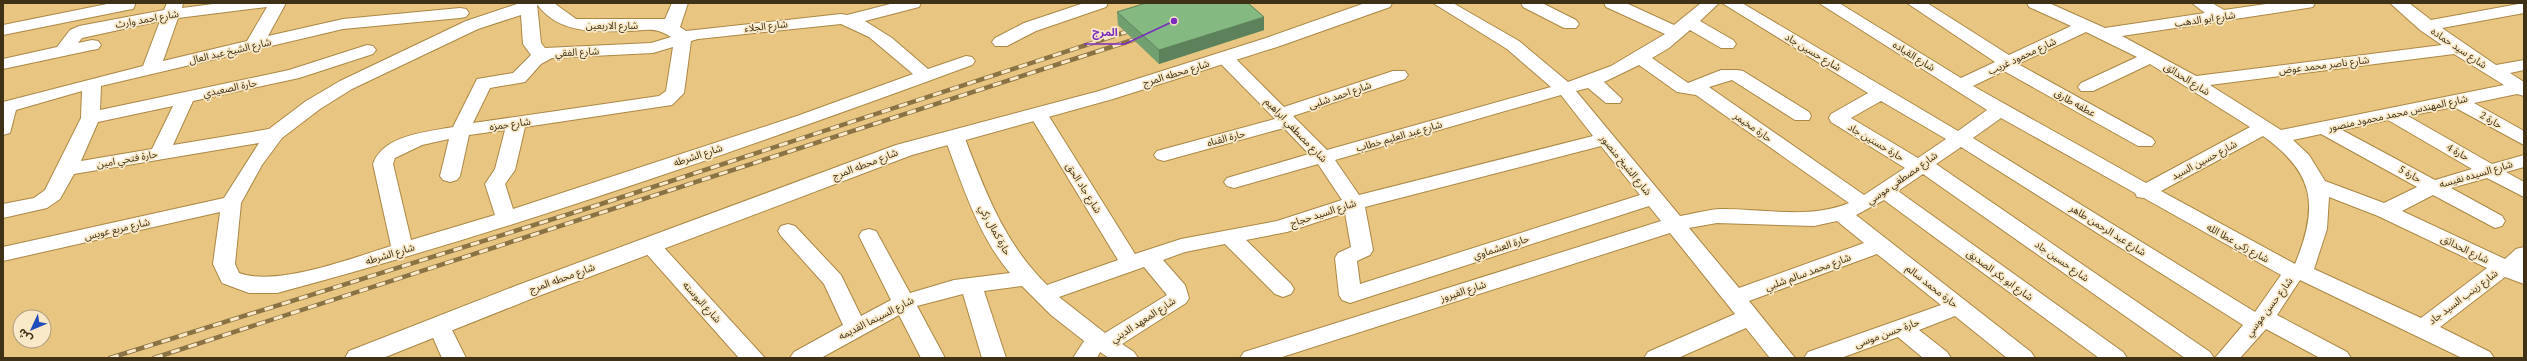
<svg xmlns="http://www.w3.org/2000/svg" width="2527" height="361" viewBox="0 0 2527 361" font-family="'PT Serif','Noto Sans Arabic',serif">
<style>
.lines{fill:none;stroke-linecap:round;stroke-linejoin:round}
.minor-casing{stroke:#aa8845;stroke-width:2}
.secondary-casing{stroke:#aa8845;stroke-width:2}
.minor{fill:#fff;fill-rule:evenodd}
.secondary{fill:#fff;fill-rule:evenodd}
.rail-casing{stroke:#897244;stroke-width:4.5}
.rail{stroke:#fae9c8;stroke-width:3;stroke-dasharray:9;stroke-linecap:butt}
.wall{fill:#729f70}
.shaded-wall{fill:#5d825b}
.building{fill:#85b982;stroke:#5d825b}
.labels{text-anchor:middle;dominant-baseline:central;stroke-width:3.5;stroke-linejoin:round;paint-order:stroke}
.street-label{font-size:10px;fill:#3f3115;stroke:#fae9c8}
.leader{fill:none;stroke:#7b2cbf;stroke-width:1.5}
.callout-dot{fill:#7b2cbf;stroke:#fae9c8;stroke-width:1.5}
.callout-label{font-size:11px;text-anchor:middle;font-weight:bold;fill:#7b2cbf;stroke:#fae9c8;stroke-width:3.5;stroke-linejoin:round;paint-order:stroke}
</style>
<rect width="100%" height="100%" fill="#e8c581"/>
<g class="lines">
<g class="minor-casing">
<g id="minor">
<polygon points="112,3 134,3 135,5 133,9 127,10 3,35 3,25"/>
<path d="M 167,3 L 183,3 L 182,8 L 221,3 L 286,3 L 268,36 L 343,19 L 460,8 L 466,9 L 469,13 L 466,17 L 460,18 L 343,29 L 101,86 L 100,110 L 289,70 L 367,45 L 373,46 L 376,50 L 373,54 L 299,78 L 193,101 L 173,145 L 269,129 L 306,101 L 340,81 L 466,21 L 520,3 L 554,3 L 576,19 L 665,19 L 672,3 L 688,3 L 680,27 L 686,31 L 841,14 L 847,15 L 894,3 L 921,3 L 919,7 L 865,21 L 892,38 L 928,69 L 966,56 L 972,57 L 975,61 L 972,65 C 744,149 513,230 277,293 L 249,293 L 222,283 L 213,264 L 220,212 L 3,261 L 3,247 L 224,198 L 259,143 L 74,174 L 60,199 L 47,208 L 3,218 L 3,204 L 34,198 L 45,190 L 81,118 L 82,91 L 16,110 L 10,133 L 3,135 L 3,102 L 143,66 L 160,21 L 82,38 L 78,43 L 92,40 L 98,41 L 101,45 L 98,49 L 92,50 L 3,69 L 3,59 L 57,47 L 70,30 L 79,26 L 164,10 ZM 537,4 C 558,34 596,32 630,31 C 647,30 656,27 671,37 L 651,43 L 545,48 L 541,43 ZM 267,7 L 247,41 L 163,61 L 178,18 ZM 521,15 L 523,44 L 531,55 L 513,73 L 477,79 L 453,127 C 426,132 383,135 373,164 L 391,246 C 352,258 277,287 239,273 L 235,264 L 241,203 L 262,165 L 282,138 L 320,109 L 352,89 L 478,29 ZM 841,24 L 869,37 L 913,74 L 797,116 L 513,209 L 505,184 L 515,170 L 525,127 L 672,105 L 684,93 L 691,41 L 698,39 ZM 673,47 L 666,91 L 659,96 L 473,123 L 490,88 L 525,82 L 541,64 L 552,58 L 653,53 ZM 173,106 L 152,149 L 81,161 L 98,122 ZM 505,130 L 495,169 L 485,184 L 495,215 L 411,240 L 393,164 L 395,158 L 422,145 L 449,139 L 440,176 L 443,180 L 450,182 L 457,180 L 460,176 L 469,135 Z"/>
<polygon points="1084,3 1108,3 1106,7 1036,31 1007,46 995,46 992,42 995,38 1024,23"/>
<path d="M 1433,3 L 1453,3 L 1519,41 L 1568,82 L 1611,66 L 1665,34 L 1606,7 L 1604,3 L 1626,3 L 1674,25 L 1701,3 L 1719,3 L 1700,21 L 1733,40 L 1736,44 L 1733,48 L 1721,48 L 1690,30 L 1669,48 L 1652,58 L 1688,83 L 1721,70 L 1737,70 L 1743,71 L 1809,112 L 1811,116 L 1809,120 L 1795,120 L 1732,80 L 1709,87 L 1864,195 L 1905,168 L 1831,122 L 1829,118 L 1831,114 L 1868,93 L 1722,3 L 1742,3 L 1958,131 L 1987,110 L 1819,3 L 1839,3 L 1961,78 L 1995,62 L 1907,3 L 1927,3 L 2009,55 L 2071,26 L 2029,7 L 2027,3 L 2049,3 L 2105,28 L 2205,13 L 2192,3 L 2212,3 L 2224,10 L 2273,3 L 2315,3 L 2313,7 L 2307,8 L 2122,36 L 2196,76 L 2442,45 L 2420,30 L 2390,3 L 2409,3 L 2431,20 L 2524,3 L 2524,13 L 2442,28 L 2496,65 L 2524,60 L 2524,70 L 2510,73 L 2524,82 L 2524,96 L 2517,94 L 2474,103 L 2524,131 L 2524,145 L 2454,107 L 2408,116 L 2492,164 L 2524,155 L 2524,167 L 2506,172 L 2524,182 L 2524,197 L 2487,178 L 2451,188 L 2502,216 L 2505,221 L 2502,226 L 2495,228 L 2433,195 L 2402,211 L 2505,259 L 2516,249 L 2524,247 L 2524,284 L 2505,277 L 2440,327 L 2490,352 L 2494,358 L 2462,358 L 2300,280 L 2277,315 L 2347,352 L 2351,358 L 2320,358 L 2266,329 L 2240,358 L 2215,358 L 2243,325 L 1961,147 L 1936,164 L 2210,352 L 2214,358 L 2185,358 L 1923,174 L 1898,191 L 2123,352 L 2127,358 L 2099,358 L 1884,200 L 1856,215 L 2031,352 L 2035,358 L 2007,358 L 1955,316 L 1919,330 L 1947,352 L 1951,358 L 1923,358 L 1898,337 L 1841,358 L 1804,358 L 1808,352 L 1941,305 L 1877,254 L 1749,301 L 1795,358 L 1770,358 L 1746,328 L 1678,358 L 1644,358 L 1648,352 L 1735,314 L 1670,233 L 1279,358 L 1240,358 L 1244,352 L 1661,221 L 1649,206 L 1350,303 L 1342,300 L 1339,295 L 1335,258 L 1338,253 L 1351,247 L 1345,213 L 1287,232 L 1246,240 L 1291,284 L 1294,289 L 1291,294 L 1283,297 L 1275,294 L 1225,244 L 1185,252 L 1163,260 L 1185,285 L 1189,298 L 1186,303 L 1122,344 L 1134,352 L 1138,358 L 1109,358 L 1100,352 L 1097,358 L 1073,358 L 1084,341 L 1051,315 L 1022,286 L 984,291 L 1006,358 L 982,358 L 963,294 L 917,306 L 945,358 L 921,358 L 899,315 L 821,358 L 790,358 L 794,352 L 843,325 L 824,284 L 781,236 L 778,231 L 781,226 L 788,224 L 795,226 L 841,275 L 861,316 L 891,300 L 859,236 L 862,231 L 869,229 L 876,231 L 910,293 L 954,280 L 1010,273 C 977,234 962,183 944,136 L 947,132 L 961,132 L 964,136 C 985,191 1004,243 1047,285 L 1118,260 L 1029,114 L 1031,110 L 1045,110 L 1135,254 L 1181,239 L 1277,221 L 1342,200 L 1318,164 L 1234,188 L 1227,186 L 1224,182 L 1227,178 L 1309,154 L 1284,128 L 1164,161 L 1157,159 L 1154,155 L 1157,151 L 1275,119 L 1219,62 L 1216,58 L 1219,54 L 1231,54 L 1284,107 L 1393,71 L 1405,71 L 1408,75 L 1405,79 L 1293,116 L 1327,150 L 1551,87 L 1507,49 ZM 2086,32 L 2137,57 L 2081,83 L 2078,87 L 2081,91 L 2093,91 L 2150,64 L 2250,127 L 2146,183 L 1973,86 L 2004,71 L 2138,146 L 2152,146 L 2155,142 L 2152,138 L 2018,64 ZM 2454,54 L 2504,85 L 2281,130 L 2210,85 ZM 1639,65 L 1677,92 L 1696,95 L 1849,203 C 1808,220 1761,208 1719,209 C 1706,210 1692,214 1680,216 L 1576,91 L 1588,88 L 1606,103 L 1620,103 L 1622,99 L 1604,82 ZM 1561,95 L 1593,136 L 1359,195 L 1335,160 ZM 1881,101 L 1946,139 L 1918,158 L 1851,118 ZM 2001,118 L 2135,193 L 2137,197 L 2144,198 L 2281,275 L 2255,312 L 1973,138 ZM 2388,120 L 2472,169 L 2435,180 L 2342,130 ZM 2321,134 L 2417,187 L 2384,203 L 2325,181 L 2309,155 L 2293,140 ZM 2263,136 C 2315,173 2319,206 2295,264 L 2161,191 ZM 1601,146 L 1640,195 L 1360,284 L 1357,261 L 1370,255 L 1373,250 L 1365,207 ZM 2329,197 L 2378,216 L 2487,268 L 2421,318 L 2314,269 L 2327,229 ZM 1837,221 L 1864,243 L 1739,288 L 1689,228 L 1717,223 L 1814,226 ZM 1144,267 L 1167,295 L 1105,333 L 1059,297 Z"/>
<polygon points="1521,3 1542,3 1576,20 1579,24 1576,28 1564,28 1523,7"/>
<polygon points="651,239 658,241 765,358 739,358 644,251 640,246 644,241"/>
<polygon points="439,318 447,320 466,358 442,358 428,326 431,320"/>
</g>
</g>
<g class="secondary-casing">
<polygon id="secondary" points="1365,3 1392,3 1390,7 1280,46 1113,99 912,155 536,297 383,358 345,358 349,351 518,285 896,145 1099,91 1266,38"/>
</g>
<use href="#minor" class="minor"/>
<use href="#secondary" class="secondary"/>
<g class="rail-casing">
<g id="rail">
<polyline points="110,358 598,205 1135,29"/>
<polyline points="154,358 1145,36"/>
</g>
</g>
<use href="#rail" class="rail"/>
</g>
<polygon class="wall" points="1117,12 1264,30 1159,64 1118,25"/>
<polygon class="shaded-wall" points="1264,17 1264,30 1159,64 1159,50"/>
<polygon class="building" points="1146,3 1248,3 1264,17 1159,50 1117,12"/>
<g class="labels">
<g class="street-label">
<text transform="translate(147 19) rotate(-10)">شارع احمد وارث</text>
<text transform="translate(2205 19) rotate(-8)">شارع ابو الدهب</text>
<text x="612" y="25">شارع الاربعين</text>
<text transform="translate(766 26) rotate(-6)">شارع الجلاء</text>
<text transform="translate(2459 48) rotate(34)">شارع سيد حماده</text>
<text transform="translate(230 51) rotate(-13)">شارع الشيخ عبد العال</text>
<text transform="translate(577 52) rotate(-3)">شارع الفقي</text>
<text transform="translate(1813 52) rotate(31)">شارع حسين جاد</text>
<text transform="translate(1914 56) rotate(32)">شارع القياده</text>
<text transform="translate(2022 56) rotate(-25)">شارع محمود غريب</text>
<text transform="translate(2324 65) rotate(-7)">شارع ناصر محمد عوض</text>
<text transform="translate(1176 73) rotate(-17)">شارع محطه المرج</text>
<text transform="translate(2187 79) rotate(32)">شارع الحدائق</text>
<text transform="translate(230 88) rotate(-12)">حارة الصعيدي</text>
<text transform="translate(1340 95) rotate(-19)">شارع احمد شلبى</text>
<text transform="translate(2075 103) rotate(29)">عطفه طارق</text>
<text transform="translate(2398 113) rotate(-12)">شارع المهندس محمد محمود منصور</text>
<text transform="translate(2491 120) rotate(30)">حارة 2</text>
<text transform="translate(510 124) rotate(-8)">شارع حمزه</text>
<text transform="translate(1753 127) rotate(35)">حارة مخيمر</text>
<text transform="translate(1296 130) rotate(46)">شارع مصطفي ابراهيم</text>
<text transform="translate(1399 136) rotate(-16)">شارع عبد العليم خطاب</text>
<text transform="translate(1226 138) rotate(-15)">حارة القناه</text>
<text transform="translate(1876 142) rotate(31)">حارة حسنين جاد</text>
<text transform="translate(2458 152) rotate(30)">حارة 4</text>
<text transform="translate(698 155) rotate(-18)">شارع الشرطه</text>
<text transform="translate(127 159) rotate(-10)">حارة فتحي امين</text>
<text transform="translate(2204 160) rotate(-28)">شارع حسين السيد</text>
<text transform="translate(865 164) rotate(-21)">شارع محطه المرج</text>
<text transform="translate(1626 165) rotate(51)">شارع الشيخ منصور</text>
<text transform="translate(2410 174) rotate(29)">حارة 5</text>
<text transform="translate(2476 174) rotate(-16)">شارع السيده نفيسه</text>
<text transform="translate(1902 178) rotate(-35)">شارع مصطفي موسي</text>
<text transform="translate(1084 188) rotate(58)">شارع جاد الحق</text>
<text transform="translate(1323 213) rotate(-18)">شارع السيد حجاج</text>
<text transform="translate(117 229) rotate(-13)">شارع مربع عويس</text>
<text transform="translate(995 230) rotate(61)">حارة كمال زكي</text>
<text transform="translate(2108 230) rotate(32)">شارع عبد الرحمن طاهر</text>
<text transform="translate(2238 243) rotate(29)">شارع زكي عطا الله</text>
<text transform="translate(1501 247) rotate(-18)">حارة العشماوي</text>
<text transform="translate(2465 249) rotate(26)">شارع الحدائق</text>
<text transform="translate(390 254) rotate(-17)">شارع الشرطه</text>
<text transform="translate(2062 261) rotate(35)">شارع حسين جاد</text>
<text transform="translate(1808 272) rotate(-20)">شارع محمد سالم شلبي</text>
<text transform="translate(2000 275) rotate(36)">شارع ابو بكر الصديق</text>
<text transform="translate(562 278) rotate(-20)">شارع محطه المرج</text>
<text transform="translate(1932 286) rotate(38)">حارة محمد سالم</text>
<text transform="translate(1463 291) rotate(-18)">شارع الفيروز</text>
<text transform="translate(2463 297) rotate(-37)">شارع زينب السيد جاد</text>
<text transform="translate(702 302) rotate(48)">شارع البوسته</text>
<text transform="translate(2269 307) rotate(-53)">شارع حسن موسي</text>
<text transform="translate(876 318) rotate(-27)">شارع السينما القديمه</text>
<text transform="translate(1143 320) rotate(-33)">شارع المعهد الديني</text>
<text transform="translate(1887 333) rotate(-20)">حارة حسن موسى</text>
</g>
</g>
<path class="leader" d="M1174 21L1125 44H1084"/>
<circle class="callout-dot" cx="1174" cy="21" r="4"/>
<g class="callout-label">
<text x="1105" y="36">المرج</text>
</g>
<rect width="2527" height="361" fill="none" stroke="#3f3115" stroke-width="8"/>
<g transform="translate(32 329) rotate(226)"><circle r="19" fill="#fae9c8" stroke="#af9f80"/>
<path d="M0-3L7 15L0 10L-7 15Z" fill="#1e4ebb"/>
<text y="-6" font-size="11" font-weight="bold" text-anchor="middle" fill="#3f3115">ش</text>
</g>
</svg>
